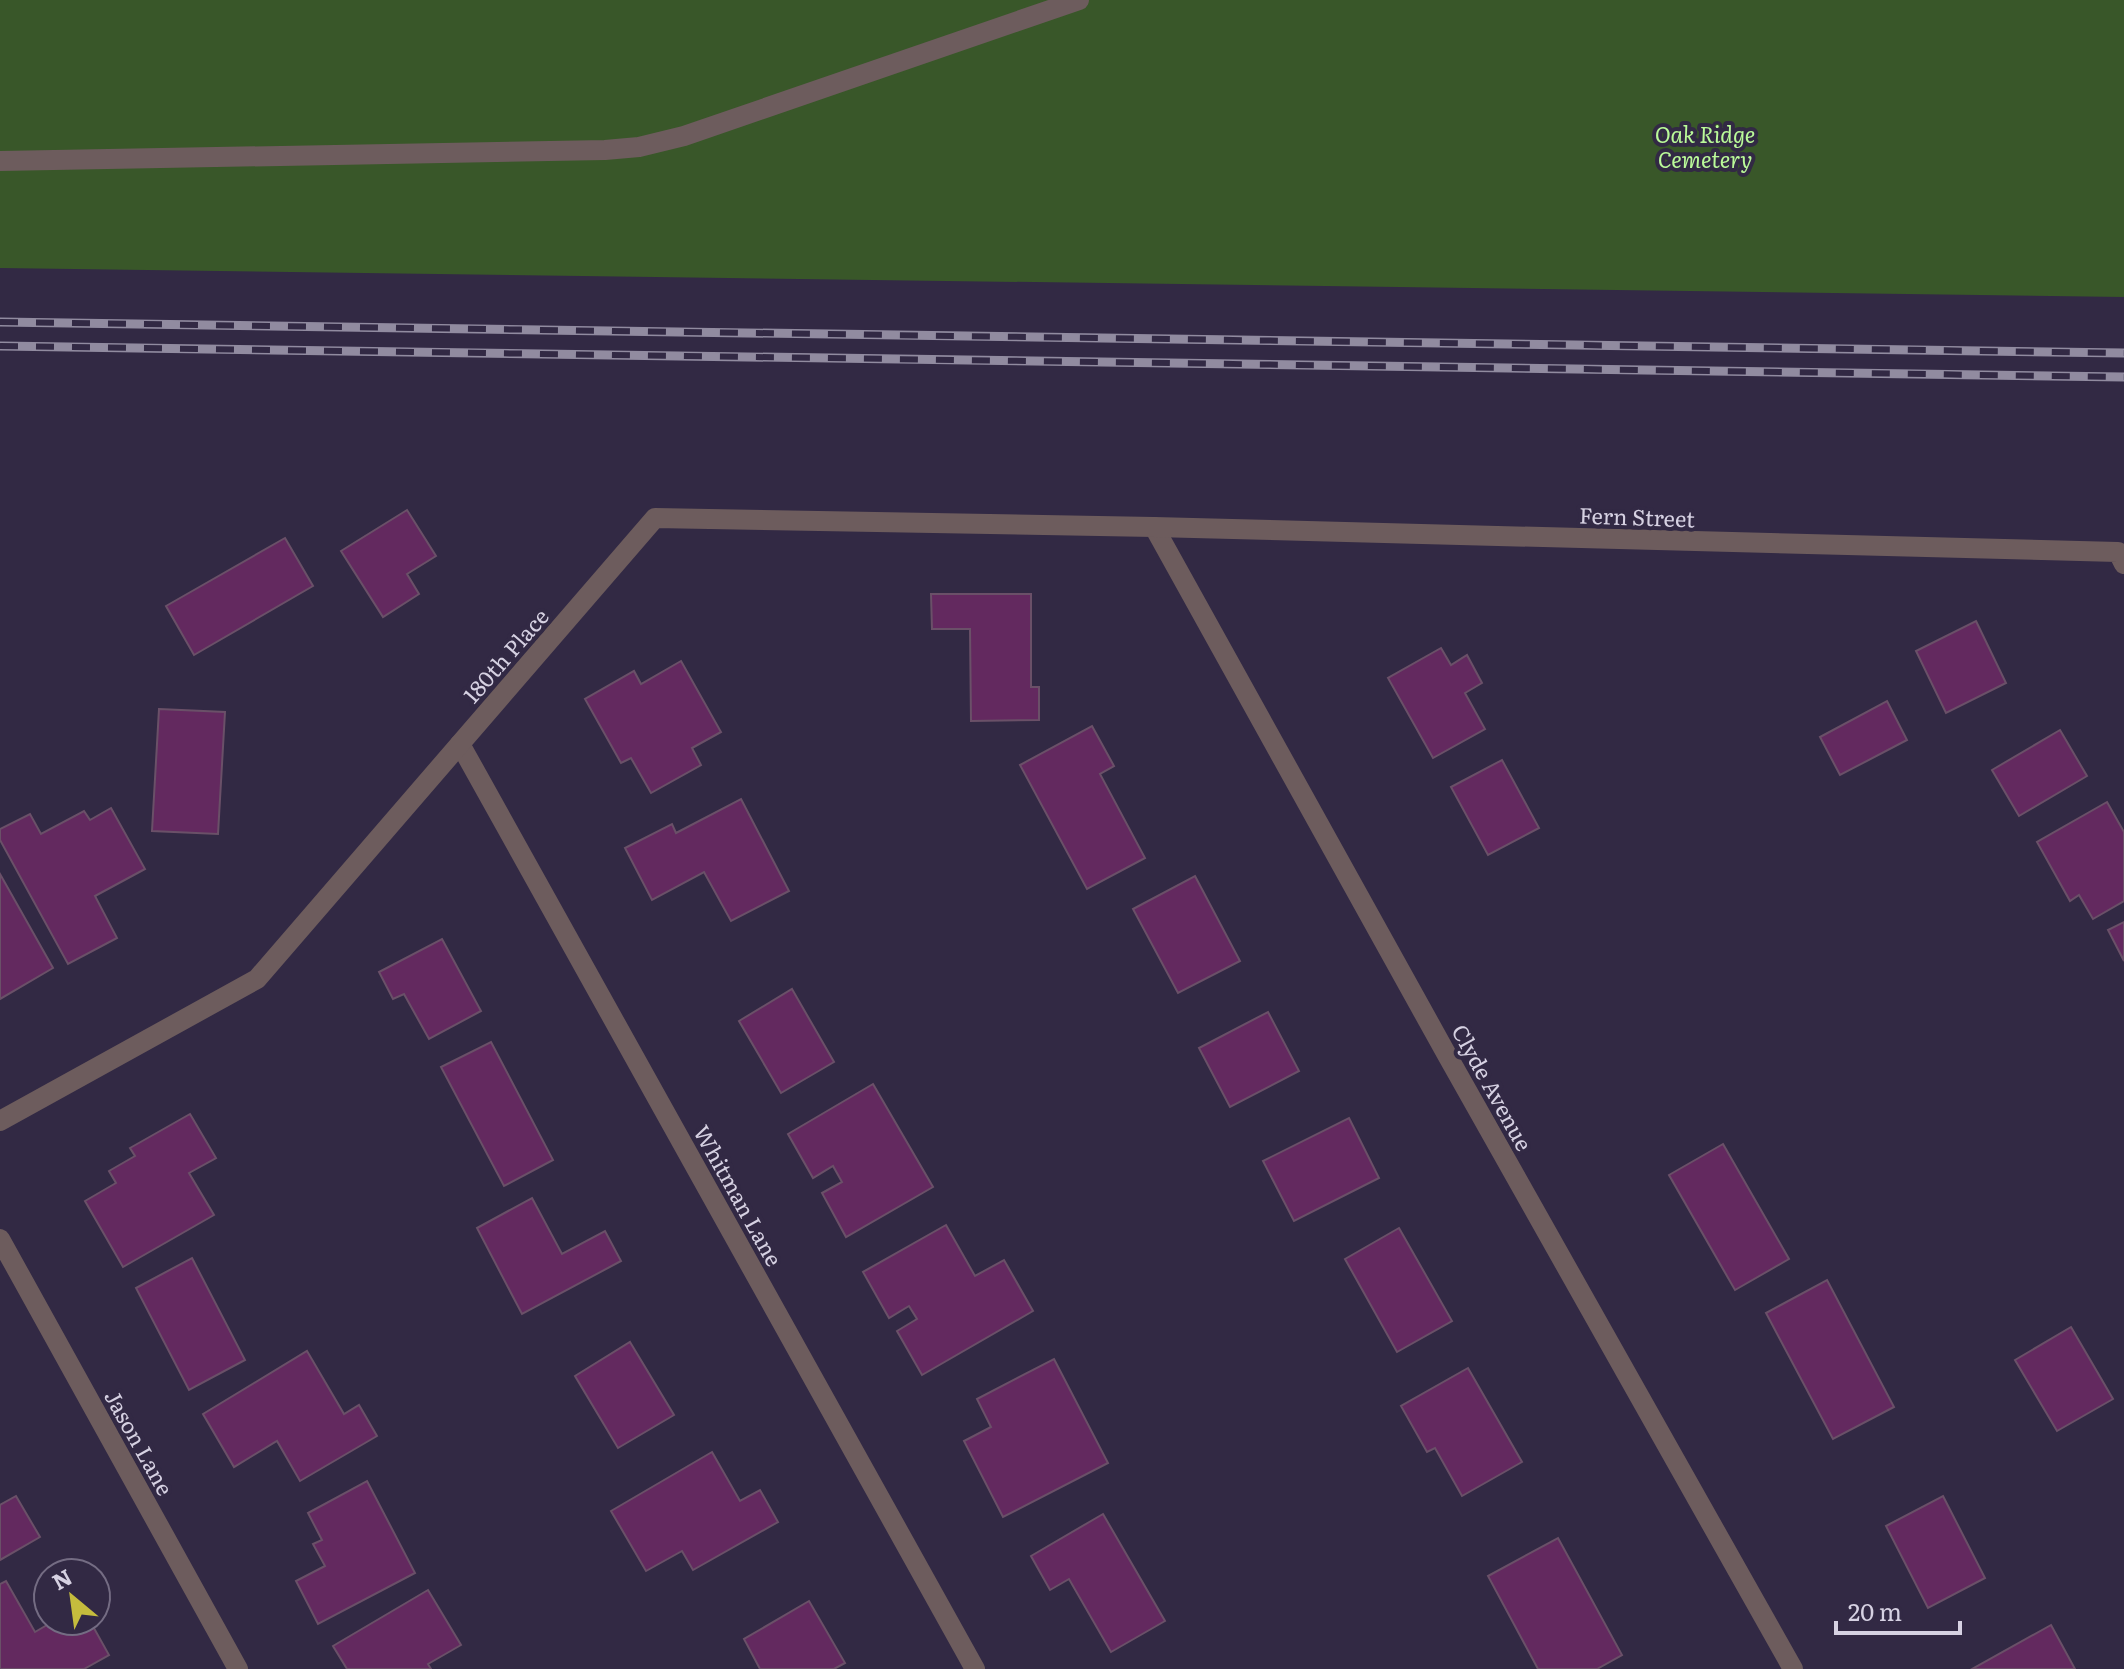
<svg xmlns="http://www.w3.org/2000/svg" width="2124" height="1669" viewBox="0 0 2124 1669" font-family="Literata,serif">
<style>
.green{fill:#395729}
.building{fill:#63295f;stroke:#6a5068;stroke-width:2}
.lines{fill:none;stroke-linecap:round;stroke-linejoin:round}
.minor{stroke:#6d5c5d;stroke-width:20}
.rail-casing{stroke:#918ba0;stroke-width:9}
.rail{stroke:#322944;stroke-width:6;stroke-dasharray:18;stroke-linecap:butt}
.labels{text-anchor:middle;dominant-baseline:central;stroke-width:8;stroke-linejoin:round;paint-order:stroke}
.park-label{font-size:22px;font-style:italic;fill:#bafa99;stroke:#322944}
.street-label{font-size:22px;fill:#d6d1e2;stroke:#322944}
</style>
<rect width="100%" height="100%" fill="#322944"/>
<polygon class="green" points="0,0 2124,0 2124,297 0,268"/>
<g class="building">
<polygon points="407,510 436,556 407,574 419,594 383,617 341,551"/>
<polygon points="285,538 313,586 194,655 166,606"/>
<polygon points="931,594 1031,594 1031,687 1039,687 1039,720 971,721 970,629 932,629"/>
<polygon points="1976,621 2006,683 1946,713 1916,651"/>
<polygon points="1441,648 1451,665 1467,655 1482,683 1465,693 1485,729 1433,758 1388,678"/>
<polygon points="681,661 721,732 692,748 701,765 651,793 631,758 621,763 585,699 634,671 641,684"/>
<polygon points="1887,701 1907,740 1840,775 1820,737"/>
<polygon points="159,709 225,712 218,834 152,831"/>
<polygon points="1092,726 1114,766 1100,774 1145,858 1087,889 1020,765"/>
<polygon points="2060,730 2087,776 2019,816 1992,770"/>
<polygon points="1502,760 1539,828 1488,855 1451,787"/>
<polygon points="741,799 789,891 731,921 704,872 652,900 625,848 672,824 676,833"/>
<polygon points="2107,802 2124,832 2124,901 2093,919 2079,895 2070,901 2037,842"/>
<polygon points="111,808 145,869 95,896 117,938 68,964 0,840 0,829 30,814 41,834 84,811 90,820"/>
<polygon points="0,874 53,968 0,999"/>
<polygon points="1195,876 1240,961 1178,993 1133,909"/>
<polygon points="2124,922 2124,961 2108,930"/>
<polygon points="442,939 481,1011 429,1039 404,994 393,999 379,972"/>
<polygon points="792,989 834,1062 781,1093 739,1021"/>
<polygon points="1268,1012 1299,1071 1230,1107 1199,1048"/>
<polygon points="491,1042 553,1160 504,1186 441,1067"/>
<polygon points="873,1084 933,1187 846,1237 822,1193 842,1182 833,1166 813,1178 788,1134"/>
<polygon points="190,1114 216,1158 189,1173 214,1215 123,1267 85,1201 116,1183 109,1171 135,1156 130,1148"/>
<polygon points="1349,1118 1379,1178 1294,1221 1263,1161"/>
<polygon points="1723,1144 1789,1259 1735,1290 1669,1175"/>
<polygon points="532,1198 562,1254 605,1231 621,1261 522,1314 477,1228"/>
<polygon points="946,1225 975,1276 1004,1260 1033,1311 922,1375 897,1331 917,1319 909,1306 889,1318 863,1272"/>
<polygon points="1399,1228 1452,1321 1397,1352 1345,1259"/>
<polygon points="192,1258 245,1360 189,1390 136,1288"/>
<polygon points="1827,1280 1894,1407 1833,1439 1766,1313"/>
<polygon points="2071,1327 2113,1399 2057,1431 2015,1360"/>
<polygon points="630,1342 674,1415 618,1448 575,1376"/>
<polygon points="307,1351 344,1414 359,1405 377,1436 300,1481 277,1441 234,1467 203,1414"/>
<polygon points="1054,1359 1108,1463 1003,1517 964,1441 991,1427 977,1399"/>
<polygon points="1468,1368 1522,1462 1462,1496 1435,1448 1427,1452 1401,1406"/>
<polygon points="712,1452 740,1501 760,1490 778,1522 693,1570 682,1551 646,1571 611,1511"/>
<polygon points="367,1481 415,1573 318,1624 296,1581 325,1566 313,1544 322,1540 308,1513"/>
<polygon points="16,1496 40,1537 0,1560 0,1505"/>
<polygon points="1943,1496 1985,1578 1928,1608 1886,1526"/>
<polygon points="1103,1514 1165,1621 1111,1652 1069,1579 1050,1590 1031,1556"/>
<polygon points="1558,1538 1622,1655 1597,1669 1538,1669 1488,1576"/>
<polygon points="6,1581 35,1632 54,1621 90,1621 109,1655 84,1669 0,1669 0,1584"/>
<polygon points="428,1590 461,1645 428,1664 431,1669 347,1669 333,1646"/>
<polygon points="809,1601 845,1663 834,1669 760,1669 744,1639"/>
<polygon points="2051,1625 2075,1669 1972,1669"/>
</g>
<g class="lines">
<g class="minor">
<polyline points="0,161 605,150 639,147 684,136 1079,0"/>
<polyline points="1154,527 1447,1055 1793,1669"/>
<polyline points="460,744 975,1669"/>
<polyline points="0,1121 257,979 655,518 1154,527 2118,552 2124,564"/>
<polyline points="0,1239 238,1669"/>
</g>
<g class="rail-casing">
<g id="rail">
<polyline points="0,322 2124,353"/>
<polyline points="0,346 2124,377"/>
</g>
</g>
<use href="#rail" class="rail"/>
</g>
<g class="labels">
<g class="park-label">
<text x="1705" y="133">Oak Ridge<tspan x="1705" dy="25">Cemetery</tspan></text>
</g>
<g class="street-label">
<text transform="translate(1637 516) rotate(2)">Fern Street</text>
<text transform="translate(505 655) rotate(-49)">180th Place</text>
<text transform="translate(1493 1087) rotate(61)">Clyde Avenue</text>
<text transform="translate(739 1195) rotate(61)">Whitman Lane</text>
<text transform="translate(140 1442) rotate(61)">Jason Lane</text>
</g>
</g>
<g transform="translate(72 1597) rotate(331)"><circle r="38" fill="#322944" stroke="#746c83" stroke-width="2"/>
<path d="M0-6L14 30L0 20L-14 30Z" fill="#c5bc3d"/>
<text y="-12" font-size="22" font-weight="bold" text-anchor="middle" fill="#d6d1e2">N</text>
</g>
<path d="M1836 1621v12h124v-12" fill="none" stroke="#d6d1e2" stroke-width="4"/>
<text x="1848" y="1621" font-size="24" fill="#d6d1e2" stroke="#322944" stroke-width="6" paint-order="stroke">20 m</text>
</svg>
